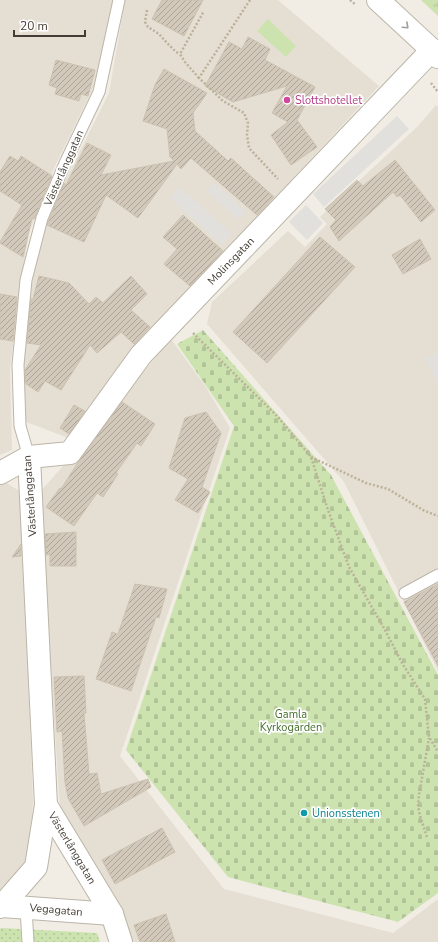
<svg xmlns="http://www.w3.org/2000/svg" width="438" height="942" viewBox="0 0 438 942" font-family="'Nunito Sans',sans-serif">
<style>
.residential{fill:#e5dfd3}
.grass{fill:url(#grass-dots)}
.cemetery{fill:url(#cemetery-stones)}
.park{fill:url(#park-tufts)}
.pitch{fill:#cce3af}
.parking{fill:#e2e0dd}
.building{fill:url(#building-hatch);stroke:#ccc1af}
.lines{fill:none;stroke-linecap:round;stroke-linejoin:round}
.service-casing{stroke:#bcb5a8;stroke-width:13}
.minor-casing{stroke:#bcb5a8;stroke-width:24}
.path{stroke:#bcb09a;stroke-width:2.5;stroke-dasharray:2 2;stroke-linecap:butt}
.service{stroke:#fff;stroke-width:11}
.minor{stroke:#fff;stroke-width:22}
.oneway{stroke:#a19e9a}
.hotel-dot{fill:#d1479c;stroke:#fff;stroke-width:1.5}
.culture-dot{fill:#0f9aa8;stroke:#fff;stroke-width:1.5}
.labels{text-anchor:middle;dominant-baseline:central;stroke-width:3.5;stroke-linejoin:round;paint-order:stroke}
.hotel-label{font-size:11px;fill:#b23c85;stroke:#fff;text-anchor:start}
.street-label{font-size:11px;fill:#433d35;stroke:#fff}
.park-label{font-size:11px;fill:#46702c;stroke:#fff}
.culture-label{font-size:11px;fill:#0d838f;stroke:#fff;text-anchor:start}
</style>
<defs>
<pattern id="grass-dots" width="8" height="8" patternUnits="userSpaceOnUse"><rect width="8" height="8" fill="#cce3af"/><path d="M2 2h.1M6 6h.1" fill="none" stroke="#b0c497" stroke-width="1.8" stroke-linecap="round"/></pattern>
<pattern id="cemetery-stones" width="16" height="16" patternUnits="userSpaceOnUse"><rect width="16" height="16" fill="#cce3af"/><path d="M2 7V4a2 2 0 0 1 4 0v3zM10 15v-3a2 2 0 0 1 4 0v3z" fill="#b0c497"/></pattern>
<pattern id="park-tufts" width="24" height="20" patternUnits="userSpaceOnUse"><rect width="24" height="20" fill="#cce3af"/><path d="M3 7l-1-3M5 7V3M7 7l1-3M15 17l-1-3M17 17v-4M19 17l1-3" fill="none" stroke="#b0c497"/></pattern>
<pattern id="building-hatch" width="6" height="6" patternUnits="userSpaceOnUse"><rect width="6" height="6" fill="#d2c9bb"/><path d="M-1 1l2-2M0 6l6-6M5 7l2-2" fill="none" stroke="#aca499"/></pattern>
</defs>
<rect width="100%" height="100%" fill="#f1ede5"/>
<g class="residential">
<polygon points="0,0 116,0 98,78 55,166 29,233 20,288 10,370 12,450 0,455"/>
<polygon points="125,0 278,0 379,86 173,307 68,438 24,421 22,366 30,279 46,219 109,93"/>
<polygon points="436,105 438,107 438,671 344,482 207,324 212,302 288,231 305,247 327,224 320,217 418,126"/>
<polygon points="171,339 206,387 230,428 120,756 224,889 393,933 438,899 438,942 132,942 121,907 60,809 39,493 78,449"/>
<polygon points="0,479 21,492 33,802 29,867 0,890"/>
</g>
<polygon class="grass" points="1,928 97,933 100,942 0,942 0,929"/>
<polygon class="cemetery" points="203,330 331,475 438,675 438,893 398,922 228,877 126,750 234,426 177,344"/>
<polygon class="park" points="421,0 438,0 438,16"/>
<polygon class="pitch" points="268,19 296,46 286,57 257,31"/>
<g class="parking">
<polygon points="397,116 409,129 324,207 313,194"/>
<polygon points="214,183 245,211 238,219 207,191"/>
<polygon points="180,187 232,234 222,245 170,198"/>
<polygon points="306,205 323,223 307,240 289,222"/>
<polygon points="438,352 438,384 425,359"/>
</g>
<g class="building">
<polygon points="162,0 203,0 184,36 152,19"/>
<polygon points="248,37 270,49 265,60 315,87 297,120 317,147 291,165 271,135 288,122 272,113 287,86 233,102 205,86 229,42 242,49"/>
<polygon points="56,60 95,70 88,96 81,94 79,101 55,94 57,88 49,85"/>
<polygon points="164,69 207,93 193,113 195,131 228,161 231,158 274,197 257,215 191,158 181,169 177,164 138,218 106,195 84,242 47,225 64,183 66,185 87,143 111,155 101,175 174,161 170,157 167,129 143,121 155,85"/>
<polygon points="10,156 18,161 21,156 52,176 34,219 32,218 23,257 0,243 0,242 22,205 0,191 0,172"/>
<polygon points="395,160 435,210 421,222 400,195 397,197 393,192 339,241 330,227 336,220 325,209 357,180 363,186"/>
<polygon points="183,215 223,251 190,286 164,264 177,249 163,237"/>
<polygon points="320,237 355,267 267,363 233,332"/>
<polygon points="420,239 431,259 403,274 392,255"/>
<polygon points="39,276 69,283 89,304 96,297 103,303 131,276 147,294 131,310 150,327 134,344 121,332 97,353 90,345 61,390 45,381 38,392 26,384 25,370 41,345 27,343 31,299 33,299"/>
<polygon points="0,294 17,297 13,341 0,339"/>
<polygon points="122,402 155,424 141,446 137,443 116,473 118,474 103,497 97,493 74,526 46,507 60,488 61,489 79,461"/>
<polygon points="74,405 85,411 69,434 60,428"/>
<polygon points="206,412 221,433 202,487 210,492 198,513 175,500 188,479 169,468 185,418"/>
<polygon points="76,532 76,566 50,566 50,554 46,555 45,534"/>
<polygon points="21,544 21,556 12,557"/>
<polygon points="135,584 167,589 159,618 156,617 131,691 96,679 112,632 118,634"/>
<polygon points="438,584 438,666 404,602"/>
<polygon points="84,676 86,713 84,713 89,774 97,773 101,794 148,779 151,787 84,826 68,798 65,782 62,731 57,732 54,677"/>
<polygon points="162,828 175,852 115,884 102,860"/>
<polygon points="166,914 175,942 140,942 134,925"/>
</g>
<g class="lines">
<g class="service-casing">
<g id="service">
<polyline points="29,457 20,426 18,365 26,280 42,218 66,161 99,92 119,0"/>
<polyline points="405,593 438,575"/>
<polyline points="26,908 28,942"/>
</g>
</g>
<g class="minor-casing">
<g id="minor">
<polyline points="378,0 432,50 438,57"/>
<polyline points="29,457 46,805 112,914 121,942"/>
<polyline points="0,473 29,457 70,453 141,355 432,50"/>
<polyline points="2,906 36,867 46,805"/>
<polyline points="0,907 2,906 112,914"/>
</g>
</g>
<g class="path">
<polyline points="250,0 199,78 223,101 244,113 248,123 247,135 249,148 278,179"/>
<polyline points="350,0 356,5"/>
<polyline points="147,10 145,22 148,27 159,34 167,43 176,52 180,54"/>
<polyline points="199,78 185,62 180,54 204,11"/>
<polyline points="431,83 438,92"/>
<polyline points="193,333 278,417 311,457 328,510 349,567 385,630 402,663 425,699 429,737 438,752"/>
<polyline points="311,457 366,483 388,489 423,510 438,516"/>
<polyline points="427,837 420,816 418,806 419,795 429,738"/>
</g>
<use href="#service" class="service"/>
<use href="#minor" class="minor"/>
</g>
<defs><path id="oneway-chevron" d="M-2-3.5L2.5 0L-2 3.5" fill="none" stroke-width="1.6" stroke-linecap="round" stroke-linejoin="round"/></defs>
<use class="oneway" href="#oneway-chevron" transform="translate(406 26) rotate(43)"/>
<circle class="hotel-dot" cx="287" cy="100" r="4"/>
<circle class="culture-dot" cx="304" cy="813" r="4"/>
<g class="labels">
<g class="hotel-label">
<text x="295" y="100">Slottshotellet</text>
</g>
<g class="street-label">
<text transform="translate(64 168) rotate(-66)">Västerlånggatan</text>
<text transform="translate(231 261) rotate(-46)">Molinsgatan</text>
<text transform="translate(30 496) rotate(-94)">Västerlånggatan</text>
<text transform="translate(72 848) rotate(59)">Västerlånggatan</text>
<text transform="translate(56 910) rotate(5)">Vegagatan</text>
</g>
<g class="park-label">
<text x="291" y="714">Gamla<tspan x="291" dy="13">Kyrkogården</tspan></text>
</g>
<g class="culture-label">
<text x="312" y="813">Unionsstenen</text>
</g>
</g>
<path d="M14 30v6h71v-6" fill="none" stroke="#433d35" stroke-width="2"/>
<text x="20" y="30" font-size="12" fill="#433d35" stroke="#ffffff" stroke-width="3" paint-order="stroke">20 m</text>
</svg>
